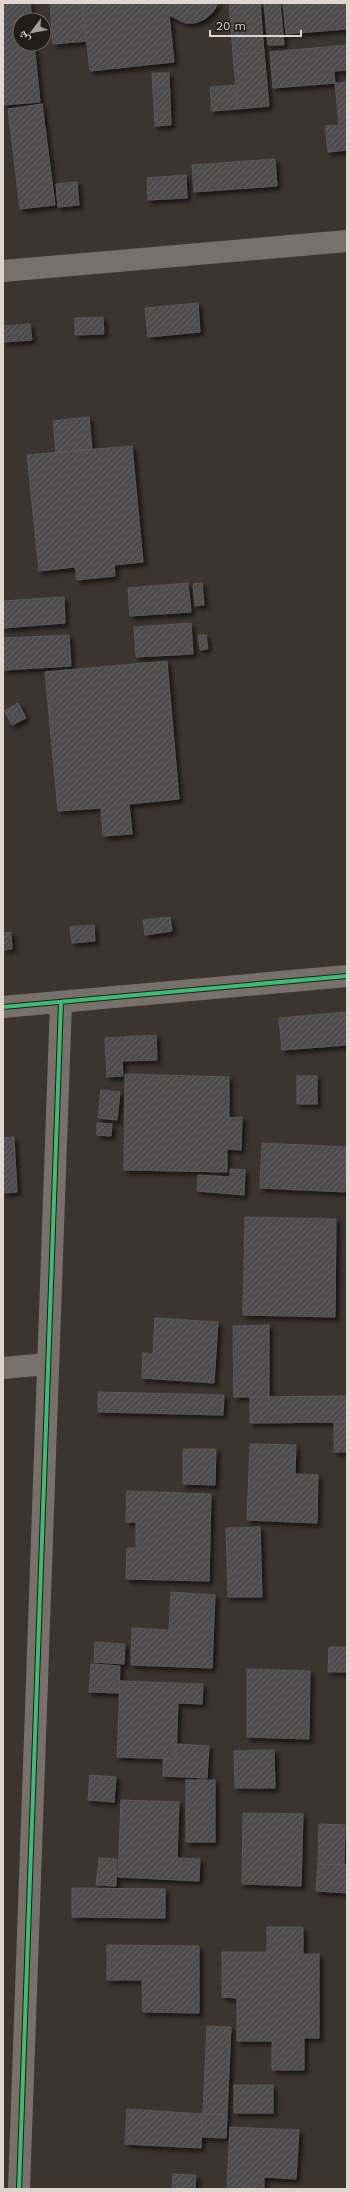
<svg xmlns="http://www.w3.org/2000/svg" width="350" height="2192" viewBox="0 0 350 2192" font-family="'Work Sans','Noto Naskh Arabic',sans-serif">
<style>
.building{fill:url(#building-hatch);stroke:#5a5959;filter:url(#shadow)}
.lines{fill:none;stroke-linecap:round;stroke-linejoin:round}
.street{stroke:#78706a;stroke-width:22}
.cycleway-casing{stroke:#231c18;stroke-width:6}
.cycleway{stroke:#3abd76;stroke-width:4}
</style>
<defs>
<pattern id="building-hatch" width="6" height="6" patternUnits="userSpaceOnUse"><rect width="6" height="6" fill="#4d4b4b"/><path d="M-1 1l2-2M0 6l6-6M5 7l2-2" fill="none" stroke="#666464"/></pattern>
<filter id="shadow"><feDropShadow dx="3.5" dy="3.5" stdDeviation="2" flood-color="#0009"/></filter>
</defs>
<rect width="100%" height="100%" fill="#3c342f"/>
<g class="building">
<polygon points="3,3 30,3 32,20 20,20 20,44 34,44 40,102 3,105"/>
<polygon points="50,3 82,3 87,41 53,44"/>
<polygon points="82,3 218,3 213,12 205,19 195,23 185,23 169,15 174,62 90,71"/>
<polygon points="229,3 260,3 264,52 233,55"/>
<polygon points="264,3 280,3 284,45 268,45"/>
<polygon points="283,3 347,3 347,29 286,34"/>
<polygon points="347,45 347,70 334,71 335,83 273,88 270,52"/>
<polygon points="264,52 269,106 238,109 233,55"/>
<polygon points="152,73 169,73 171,125 155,126"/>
<polygon points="347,82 347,150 328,152 325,126 339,125 335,83"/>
<polygon points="236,85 238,109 212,111 210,87"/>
<polygon points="42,104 55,205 20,209 8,109"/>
<polygon points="275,159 277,186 194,192 192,165"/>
<polygon points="186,175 187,198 148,200 147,178"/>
<polygon points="77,182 79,205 58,207 56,184"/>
<polygon points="198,303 200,332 148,337 145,308"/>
<polygon points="103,317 104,334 75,335 75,318"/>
<polygon points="30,324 32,340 3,342 3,326"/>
<polygon points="89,417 92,449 56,453 53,421"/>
<polygon points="132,446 143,562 114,565 115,576 77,580 75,567 39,571 27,455"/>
<polygon points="188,583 191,612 130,616 128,588"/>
<polygon points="202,583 204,605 195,606 193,584"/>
<polygon points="64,597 65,623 3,628 3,601"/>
<polygon points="191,623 193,654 136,657 134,627"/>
<polygon points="69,635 71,666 4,670 3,638"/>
<polygon points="198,635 206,635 208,649 200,650"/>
<polygon points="167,661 179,799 129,804 132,834 103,836 101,808 58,811 45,672"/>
<polygon points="18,703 26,718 12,725 4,711"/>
<polygon points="170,917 172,931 145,935 143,920"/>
<polygon points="94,925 95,941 72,943 70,927"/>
<polygon points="11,932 12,949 3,950 3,933"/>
<polygon points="347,1012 347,1045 282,1050 279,1018"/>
<polygon points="156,1035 157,1060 122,1061 123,1076 107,1077 105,1038"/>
<polygon points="125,1074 229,1077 229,1118 242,1117 241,1150 227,1149 227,1172 124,1170"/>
<rect x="297" y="1076" width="20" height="28"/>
<polygon points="101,1090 120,1092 117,1120 98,1118"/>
<polygon points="97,1123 112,1124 111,1136 97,1135"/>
<polygon points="14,1137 17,1192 3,1193 3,1138"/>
<polygon points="262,1143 346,1147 345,1192 260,1188"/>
<polygon points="230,1169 245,1170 244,1195 197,1191 198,1175 230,1177"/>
<polygon points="245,1217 336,1219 335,1317 243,1315"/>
<polygon points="155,1318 218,1322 214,1383 142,1378 143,1353 153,1354"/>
<polygon points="269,1325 269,1397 234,1397 233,1326"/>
<polygon points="98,1392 224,1395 223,1415 98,1412"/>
<polygon points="347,1396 347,1422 250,1423 250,1397"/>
<rect x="334" y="1422" width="13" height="30"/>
<polygon points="250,1444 296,1445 295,1474 318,1475 317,1523 247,1520"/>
<polygon points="183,1449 216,1449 215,1485 183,1484"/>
<polygon points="127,1491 211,1494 209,1581 126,1579 127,1548 136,1548 136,1522 126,1522"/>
<polygon points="260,1527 262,1597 228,1597 226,1528"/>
<polygon points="171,1592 215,1595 212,1668 131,1665 132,1628 169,1630"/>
<polygon points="95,1642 125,1644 124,1664 94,1662"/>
<polygon points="329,1647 347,1647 347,1672 328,1672"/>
<polygon points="91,1664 120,1666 119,1693 89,1692"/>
<polygon points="247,1669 310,1671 309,1739 247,1737"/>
<polygon points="120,1681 203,1684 202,1704 178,1703 176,1759 117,1757"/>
<polygon points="176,1744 209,1746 207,1778 163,1776 163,1759 176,1759"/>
<polygon points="274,1750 275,1788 235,1788 234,1751"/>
<polygon points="90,1775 116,1777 114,1802 88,1800"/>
<rect x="186" y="1780" width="29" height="62"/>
<polygon points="121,1800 179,1802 177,1858 200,1859 199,1881 118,1877"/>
<polygon points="243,1813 303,1814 301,1886 242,1884"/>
<polygon points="319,1824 345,1825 344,1865 318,1864"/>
<polygon points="99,1858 117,1859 116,1886 96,1885"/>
<polygon points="318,1864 347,1865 347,1893 316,1891"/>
<polygon points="72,1888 165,1889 165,1918 72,1917"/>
<polygon points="267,1927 303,1927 303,1954 319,1954 319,2038 304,2038 304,2070 272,2070 272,2041 237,2041 237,1998 222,1997 222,1952 267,1952"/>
<polygon points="107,1945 199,1946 199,2013 143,2012 142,1980 107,1980"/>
<polygon points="207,2026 231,2027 227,2115 203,2114"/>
<rect x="234" y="2085" width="39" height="28"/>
<polygon points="127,2109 203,2114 201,2148 125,2144"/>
<polygon points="203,2114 227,2115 226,2138 202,2137"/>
<polygon points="230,2127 299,2130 296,2179 264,2177 264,2189 227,2189"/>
<polygon points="173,2174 196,2175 195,2189 172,2189"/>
</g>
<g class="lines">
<g class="street">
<polyline points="3,271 347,241"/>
<polyline points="3,1007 347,976"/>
<polyline points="3,1368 47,1364"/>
<polyline points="19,2189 61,1002"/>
</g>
<g class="cycleway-casing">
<g id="cycleway">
<polyline points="3,1007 347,976"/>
<polyline points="19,2189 61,1002"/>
</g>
</g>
<use href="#cycleway" class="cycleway"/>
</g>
<rect width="350" height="2192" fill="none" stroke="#ded5cf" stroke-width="8"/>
<g transform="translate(32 32) rotate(238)"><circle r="19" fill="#231c18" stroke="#6e6661"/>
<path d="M0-3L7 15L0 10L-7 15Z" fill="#a59d97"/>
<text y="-6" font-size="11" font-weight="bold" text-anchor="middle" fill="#ded5cf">ش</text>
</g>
<path d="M210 30v6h91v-6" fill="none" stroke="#ded5cf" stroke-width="2"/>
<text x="216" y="30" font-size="12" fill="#ded5cf" stroke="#231c18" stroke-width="3" paint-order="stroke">20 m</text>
</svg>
